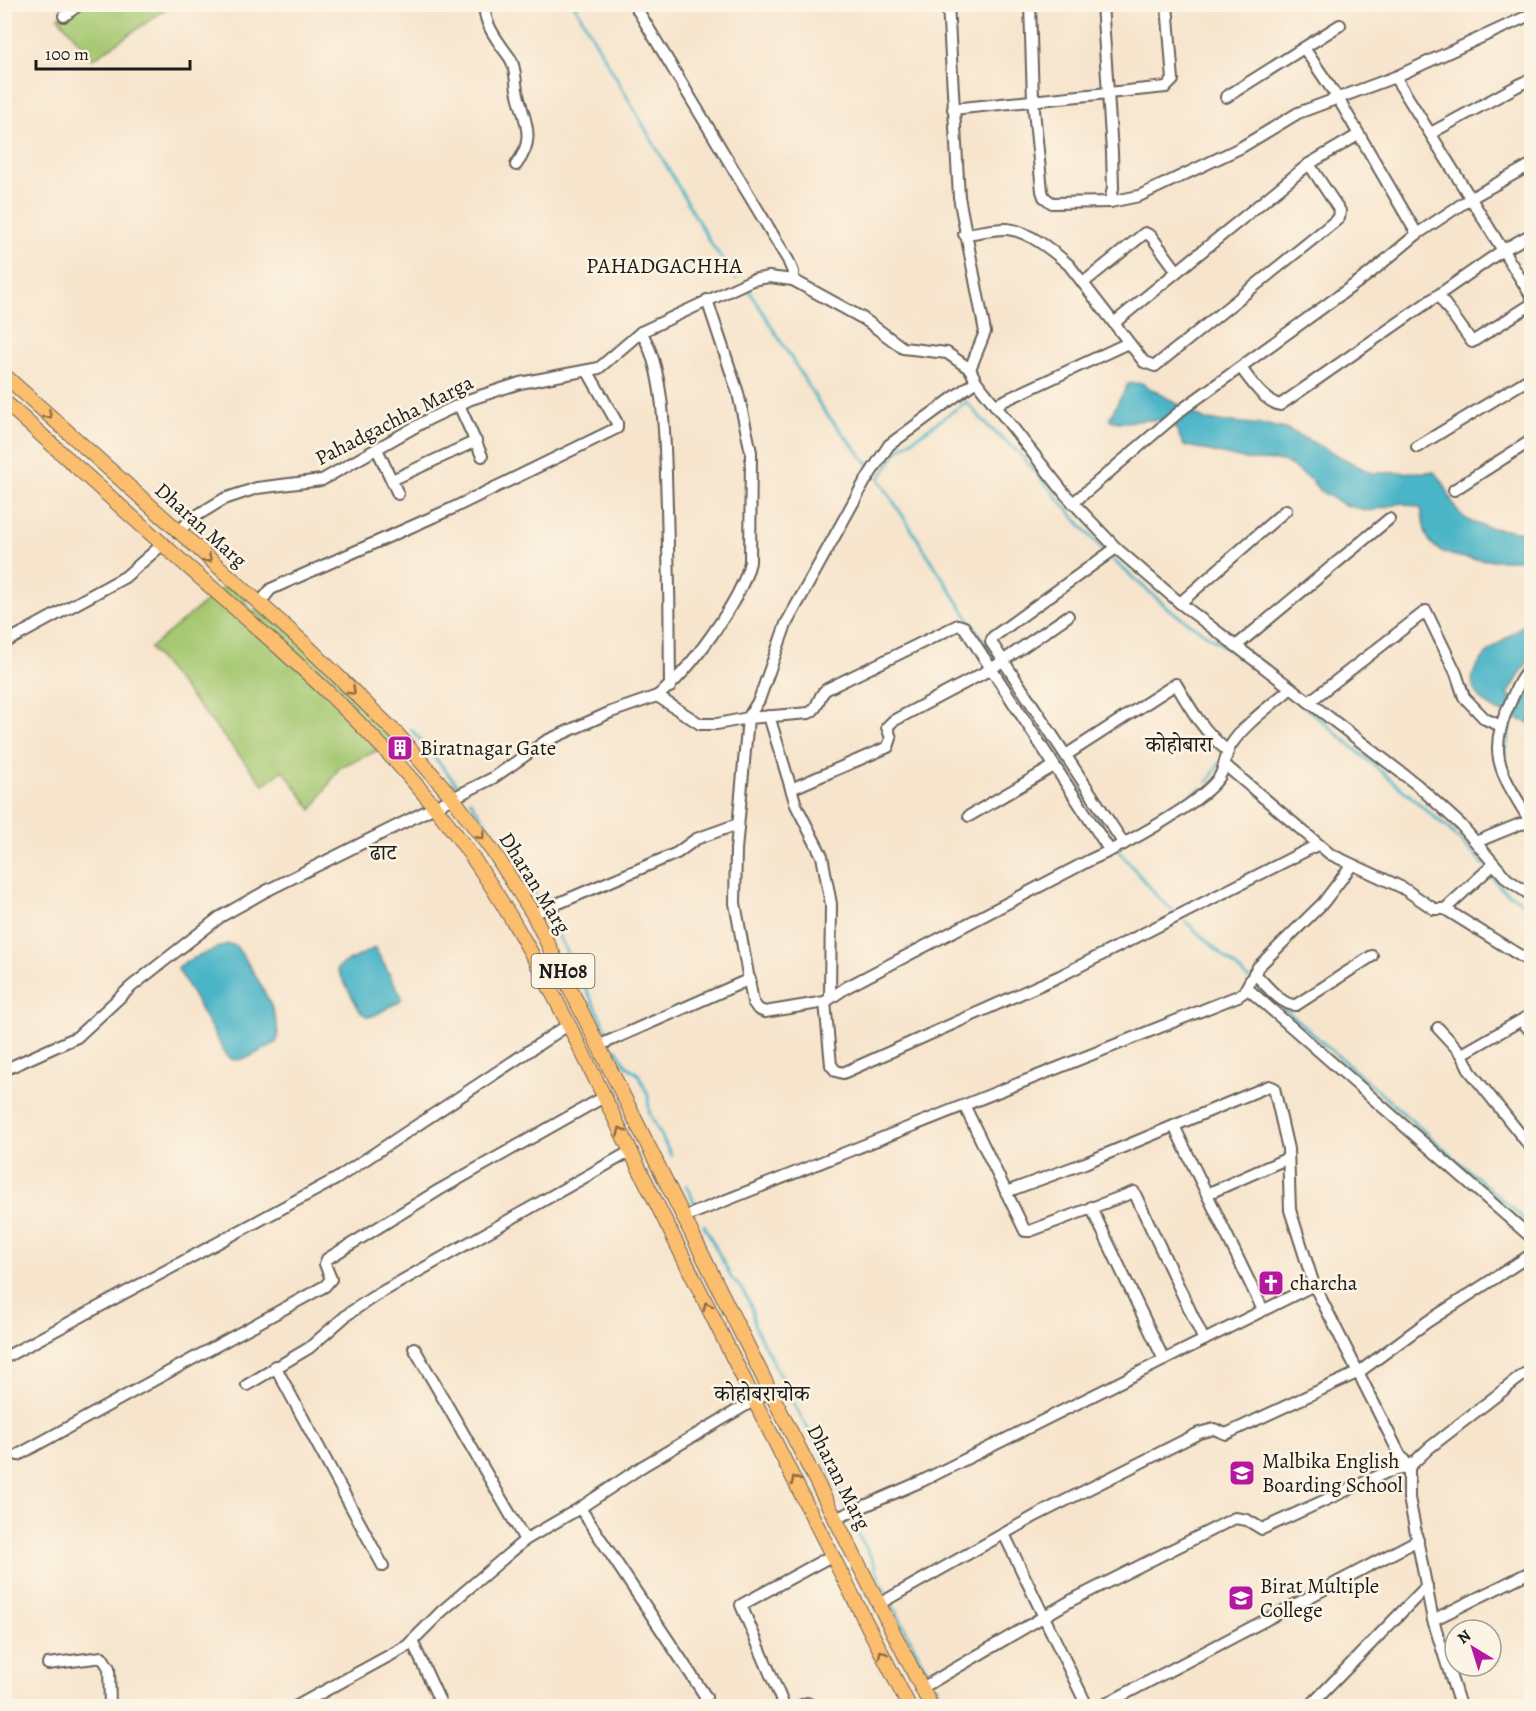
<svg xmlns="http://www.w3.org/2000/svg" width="1536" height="1711" viewBox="0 0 1536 1711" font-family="Alegreya,'Noto Serif Devanagari',serif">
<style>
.green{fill:#a5c871;stroke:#607246;stroke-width:1.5}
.water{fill:#4bb5c8;stroke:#346872;stroke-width:1.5}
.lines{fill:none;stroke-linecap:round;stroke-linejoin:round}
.stream{stroke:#4bb5c8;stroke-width:3}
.minor-casing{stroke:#69625a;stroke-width:14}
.major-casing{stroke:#69625a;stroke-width:16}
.minor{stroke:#fff;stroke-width:10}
.major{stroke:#fbbd6e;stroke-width:14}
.oneway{stroke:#8c6c45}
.labels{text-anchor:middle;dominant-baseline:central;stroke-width:5;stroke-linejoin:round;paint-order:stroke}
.shield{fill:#fcf5e5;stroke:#5f5d58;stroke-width:1.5}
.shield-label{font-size:20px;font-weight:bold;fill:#1c1c1c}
.street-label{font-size:21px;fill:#1c1c1c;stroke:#fcf5e5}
.poi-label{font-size:21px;fill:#1c1c1c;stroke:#fcf5e5;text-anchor:start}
.neighbourhood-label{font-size:22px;fill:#1c1c1c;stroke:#fcf5e5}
</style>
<rect width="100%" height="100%" fill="#fcf5e5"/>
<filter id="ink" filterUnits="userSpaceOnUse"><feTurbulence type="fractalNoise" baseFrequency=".0167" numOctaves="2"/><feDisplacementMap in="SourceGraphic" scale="12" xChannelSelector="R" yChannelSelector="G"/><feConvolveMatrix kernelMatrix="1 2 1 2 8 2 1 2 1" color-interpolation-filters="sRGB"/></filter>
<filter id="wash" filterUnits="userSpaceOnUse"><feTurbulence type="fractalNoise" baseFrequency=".008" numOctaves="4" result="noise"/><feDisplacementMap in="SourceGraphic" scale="24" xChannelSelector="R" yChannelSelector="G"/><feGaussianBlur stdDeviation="1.35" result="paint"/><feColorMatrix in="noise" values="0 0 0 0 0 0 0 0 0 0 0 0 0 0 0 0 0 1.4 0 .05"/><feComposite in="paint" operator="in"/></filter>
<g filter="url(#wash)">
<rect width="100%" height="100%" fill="#f7e4cc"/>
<g class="green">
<polygon points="79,5 172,5 93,59 58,17"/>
<polygon points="232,580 250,609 287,628 402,740 340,767 312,810 283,770 264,785 150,648"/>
</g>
<g class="water">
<path d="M 1141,383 L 1205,420 L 1267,425 L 1289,430 L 1371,473 L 1434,472 C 1445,480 1448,495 1455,507 C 1468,531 1508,529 1531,533 L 1531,560 C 1504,559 1438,566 1427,536 C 1423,527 1423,516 1421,508 L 1402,503 L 1370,511 L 1345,505 L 1320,491 L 1312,481 L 1284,461 L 1248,460 L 1184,445 C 1180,440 1179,432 1175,428 C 1157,411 1125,428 1109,419 L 1128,384 Z"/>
<path d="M 1531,618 L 1531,656 L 1508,694 L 1513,700 L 1518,699 L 1525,681 L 1531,675 L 1530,723 C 1500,714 1449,695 1484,657 C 1497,642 1517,632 1531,618 Z"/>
<path d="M 227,944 L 235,945 C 250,965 286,1020 276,1043 L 245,1059 L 233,1060 L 226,1055 L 178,969 L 185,962 Z"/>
<polygon points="375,948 402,997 399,1002 373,1016 366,1016 360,1011 337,969 342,964"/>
</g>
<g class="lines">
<g class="stream">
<polyline points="574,4 710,242 736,279"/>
<polyline points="747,287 824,411 870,466"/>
<polyline points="1113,560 1170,610 1247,662 1283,689"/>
<polyline points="996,661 879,479 898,450 966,402 989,427 1019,453 1104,552"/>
<polyline points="1000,668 1114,843"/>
<polyline points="1295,698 1450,830 1484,865"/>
<polyline points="411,729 459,787"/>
<polyline points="1504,760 1512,717"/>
<polyline points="1208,782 1220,762"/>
<polyline points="1513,782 1532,813"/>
<polyline points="470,800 542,905"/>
<polyline points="1132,834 1202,788"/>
<polyline points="1488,843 1520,830 1532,830"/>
<polyline points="1118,850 1158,897 1175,913"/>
<polyline points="1492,877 1503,890 1532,908"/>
<polyline points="548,915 609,1034"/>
<polyline points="1186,922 1249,979"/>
<polyline points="1258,986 1532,1226"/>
<polyline points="616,1049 627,1066 639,1075 648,1095 649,1112 671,1155"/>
<polyline points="686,1185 697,1208"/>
<polyline points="704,1225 732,1279 742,1289 751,1306 755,1327 782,1380"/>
<path d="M 790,1398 C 811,1434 832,1467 845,1508"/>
<polyline points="851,1521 871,1557 886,1593"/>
<polyline points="891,1602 930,1677"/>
<polyline points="936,1686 946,1706"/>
</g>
</g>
</g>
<g filter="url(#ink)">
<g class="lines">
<g class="minor-casing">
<g id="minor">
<path d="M 485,4 C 482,23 500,44 510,58 C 516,67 515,80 517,90 C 523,120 538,136 516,165"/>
<polyline points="634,4 788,260 793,272 793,280"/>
<polyline points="948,4 959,197 985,332 970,369"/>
<polyline points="1030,4 1033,100 1042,191 1044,197 1052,203 1110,202 1139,196 1240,148 1298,113 1395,77 1532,14"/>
<polyline points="1102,4 1112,152 1113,188 1110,202"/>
<polyline points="64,16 80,4"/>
<polyline points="1304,48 1339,100 1417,234"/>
<polyline points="1395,77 1532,297"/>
<polyline points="1226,97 1340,25"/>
<polyline points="953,109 1166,87 1173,80 1167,4"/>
<polyline points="1431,133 1532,78"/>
<path d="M 964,234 C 978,233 994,228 1007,229 C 1029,231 1053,251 1069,265 L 1144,362 L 1155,366 L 1339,218 L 1340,211 L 1309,164"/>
<polyline points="1083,283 1145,233 1151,236 1177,271"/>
<polyline points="1439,296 1472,342 1532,304"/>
<polyline points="1114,323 1309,164 1358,135"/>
<path d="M 641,332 C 667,371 665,460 667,507 C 669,567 670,627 670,687"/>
<path d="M 1241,368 C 1250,380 1264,401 1280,405 L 1503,250 L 1532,234"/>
<polyline points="459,405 482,456"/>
<polyline points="995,405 1128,343"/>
<polyline points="1417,447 1532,377"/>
<polyline points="377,449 398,494"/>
<polyline points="392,480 476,441"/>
<polyline points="1454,490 1532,440"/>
<polyline points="1073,503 1184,408 1369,274 1417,234 1471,198 1532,164"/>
<polyline points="178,533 191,519 224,499 257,488 322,480 429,419 471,399 520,383 599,368 641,332 752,280 769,277 793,280 864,319 903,348 947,353 970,369 976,381 1065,494 1116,548 1180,603 1416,784 1461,825 1507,879 1532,896"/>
<polyline points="1116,548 993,637 991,642 1124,844"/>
<polyline points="1180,603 1286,510"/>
<polyline points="259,604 271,589 451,509 617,428 617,423 588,372"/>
<polyline points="4,643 125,577 163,544"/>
<polyline points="1236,646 1389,519"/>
<path d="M 657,696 C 688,674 742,599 750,562 L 751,452 L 738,393 L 707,300"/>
<polyline points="1309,702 1426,611 1456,673 1464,697 1485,719 1501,726"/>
<polyline points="769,716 796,805 822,856 831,904 830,996"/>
<path d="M 1066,755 L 1176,684 C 1190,708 1205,734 1228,751"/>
<polyline points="1225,765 1330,854 1403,888 1434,909 1445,909 1494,864"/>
<polyline points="791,789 888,747 891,738 887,727 893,721 991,669 1068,616"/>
<polyline points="969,816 1054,766"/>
<path d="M 1531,823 C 1504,776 1484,757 1510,703 C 1516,690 1520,677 1532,667"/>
<polyline points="1476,842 1520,824 1532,823"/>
<path d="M 1110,851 L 964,627 L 958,625 L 827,689 C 817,695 820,708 809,713 L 748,718 L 736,850 L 735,903 L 753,1002 L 758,1009 L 765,1012 L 825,1002 L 847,987 L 1090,860 C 1122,846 1197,806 1218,779 C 1226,769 1224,755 1231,745 C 1245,723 1272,705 1291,688"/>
<polyline points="1445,909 1532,963"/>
<polyline points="533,914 677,853 696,839 738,824"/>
<path d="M 1254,973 C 1265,983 1281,1006 1296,1005 L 1372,956"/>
<polyline points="1247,988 1532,1238"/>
<polyline points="825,1002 831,1065 836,1071 843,1073 1060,976 1317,845"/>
<polyline points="1522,1021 1532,1033"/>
<polyline points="1438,1028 1462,1054 1470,1071 1532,1149"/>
<polyline points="600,1045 750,979"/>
<polyline points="1462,1054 1532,1014"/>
<polyline points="4,1070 77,1037 132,986 220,917 266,891 493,778 546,741 611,712 657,696 700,724 717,724 748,718 759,700 786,624 864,483 889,445 976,381"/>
<polyline points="965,1107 1025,1231 1030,1231 1134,1192 1204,1340"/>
<polyline points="1174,1126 1263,1310"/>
<polyline points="1207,1194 1288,1158"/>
<polyline points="1091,1207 1164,1360"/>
<polyline points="684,1217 1238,996 1244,992 1258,967 1323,903 1352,865"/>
<polyline points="414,1348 525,1540"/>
<polyline points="4,1358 336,1179 568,1025"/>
<polyline points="275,1366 383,1566"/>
<polyline points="247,1385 309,1348 348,1314 373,1297 631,1151"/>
<polyline points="18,1455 325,1286 331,1279 325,1264 327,1259 439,1190 604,1097"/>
<polyline points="580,1508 706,1697 702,1706"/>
<polyline points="837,1518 922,1481 1314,1285"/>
<polyline points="1004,1534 1087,1706"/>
<polyline points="879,1604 1037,1515 1199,1433 1214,1429 1226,1434 1359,1372 1427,1322 1532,1254"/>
<polyline points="1433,1620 1532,1571"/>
<polyline points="412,1641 442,1706"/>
<polyline points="48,1664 102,1657 109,1668 110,1706"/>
<polyline points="922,1688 1072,1600 1235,1518 1247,1520 1262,1529 1387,1472 1409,1467 1400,1455 1314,1285 1290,1210 1288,1149 1274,1088 1269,1086 1085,1163 1006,1192"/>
<polyline points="297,1706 407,1646 442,1611 525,1540 580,1508 643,1466 770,1391"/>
<polyline points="784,1706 741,1605 833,1555"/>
<polyline points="800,1706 807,1703 813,1706"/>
<polyline points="1102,1706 1418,1540"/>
<polyline points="1310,1706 1427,1586"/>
<polyline points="1460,1706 1433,1620 1409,1498 1409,1467 1429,1448 1532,1368"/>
</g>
</g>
<g class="major-casing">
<g id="major">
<polyline points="4,375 305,644 398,735 452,797 497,857 533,914 770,1391 931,1706"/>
<path d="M 4,401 C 70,461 136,521 203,580 C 284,651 366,722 434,806 C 521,913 576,1041 637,1164 C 727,1345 816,1527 909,1706"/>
</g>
</g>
<use href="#minor" class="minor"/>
<use href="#major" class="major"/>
</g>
<defs><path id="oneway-chevron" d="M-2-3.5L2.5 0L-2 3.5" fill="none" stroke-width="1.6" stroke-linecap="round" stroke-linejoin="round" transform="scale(1.5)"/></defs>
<g class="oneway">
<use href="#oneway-chevron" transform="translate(48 415) rotate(42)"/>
<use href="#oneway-chevron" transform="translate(208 559) rotate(42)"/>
<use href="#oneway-chevron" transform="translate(352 691) rotate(44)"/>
<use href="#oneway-chevron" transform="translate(481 836) rotate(53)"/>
<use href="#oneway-chevron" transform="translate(621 1131) rotate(-116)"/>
<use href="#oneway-chevron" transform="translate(707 1306) rotate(-116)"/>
<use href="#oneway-chevron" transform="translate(795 1480) rotate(-118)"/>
<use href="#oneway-chevron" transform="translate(882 1654) rotate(-117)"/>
</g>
</g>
<defs>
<g id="building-square" transform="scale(1.35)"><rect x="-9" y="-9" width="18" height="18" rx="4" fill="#b5179e" stroke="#fcf5e5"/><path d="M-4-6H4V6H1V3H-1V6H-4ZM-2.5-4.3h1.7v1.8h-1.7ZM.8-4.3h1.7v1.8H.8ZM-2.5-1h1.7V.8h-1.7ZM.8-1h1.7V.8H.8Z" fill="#fff"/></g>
<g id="church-square" transform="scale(1.35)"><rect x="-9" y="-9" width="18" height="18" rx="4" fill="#b5179e" stroke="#fcf5e5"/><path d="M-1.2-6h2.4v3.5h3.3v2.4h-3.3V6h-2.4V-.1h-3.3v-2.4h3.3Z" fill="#fff"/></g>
<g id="school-square" transform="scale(1.35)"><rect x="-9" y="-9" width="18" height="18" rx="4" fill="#b5179e" stroke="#fcf5e5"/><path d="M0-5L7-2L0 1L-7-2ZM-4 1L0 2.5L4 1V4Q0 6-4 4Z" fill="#fff"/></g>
</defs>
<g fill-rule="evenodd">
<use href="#building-square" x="400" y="748"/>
<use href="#church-square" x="1271" y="1283"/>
<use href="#school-square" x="1242" y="1473"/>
<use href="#school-square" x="1241" y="1598"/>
</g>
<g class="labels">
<rect class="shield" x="531.5" y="954" width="63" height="34" rx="4.5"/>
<g class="shield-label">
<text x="563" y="971">NH08</text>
</g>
<g class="street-label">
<text transform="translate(394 420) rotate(-27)">Pahadgachha Marga</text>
<text transform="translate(201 525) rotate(42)">Dharan Marg</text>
<text transform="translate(535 883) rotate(58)">Dharan Marg</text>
<text transform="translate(839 1477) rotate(63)">Dharan Marg</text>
</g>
<g class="poi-label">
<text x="420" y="748">Biratnagar Gate</text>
<text x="1290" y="1283">charcha</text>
<text x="1262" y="1461">Malbika English<tspan x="1262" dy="24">Boarding School</tspan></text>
<text x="1260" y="1586">Birat Multiple<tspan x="1260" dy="24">College</tspan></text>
</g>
<g class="neighbourhood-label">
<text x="664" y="266">PAHADGACHHA</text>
<text x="1179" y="745">कोहोबारा</text>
<text x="383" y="853">ढाट</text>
<text x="762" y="1394">कोहोबराचोक</text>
</g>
</g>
<rect width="1536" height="1711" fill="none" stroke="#fcf5e5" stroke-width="24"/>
<g transform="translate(1473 1648) rotate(322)"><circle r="28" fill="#fcf5e5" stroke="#a29e95" stroke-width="1.5"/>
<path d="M0-4.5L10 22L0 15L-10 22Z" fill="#b5179e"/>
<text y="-9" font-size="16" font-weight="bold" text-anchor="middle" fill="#1c1c1c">N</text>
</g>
<path d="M36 60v9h154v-9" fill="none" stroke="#1c1c1c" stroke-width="3"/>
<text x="45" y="60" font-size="18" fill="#1c1c1c" stroke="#fcf5e5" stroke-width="4.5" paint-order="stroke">100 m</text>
</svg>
